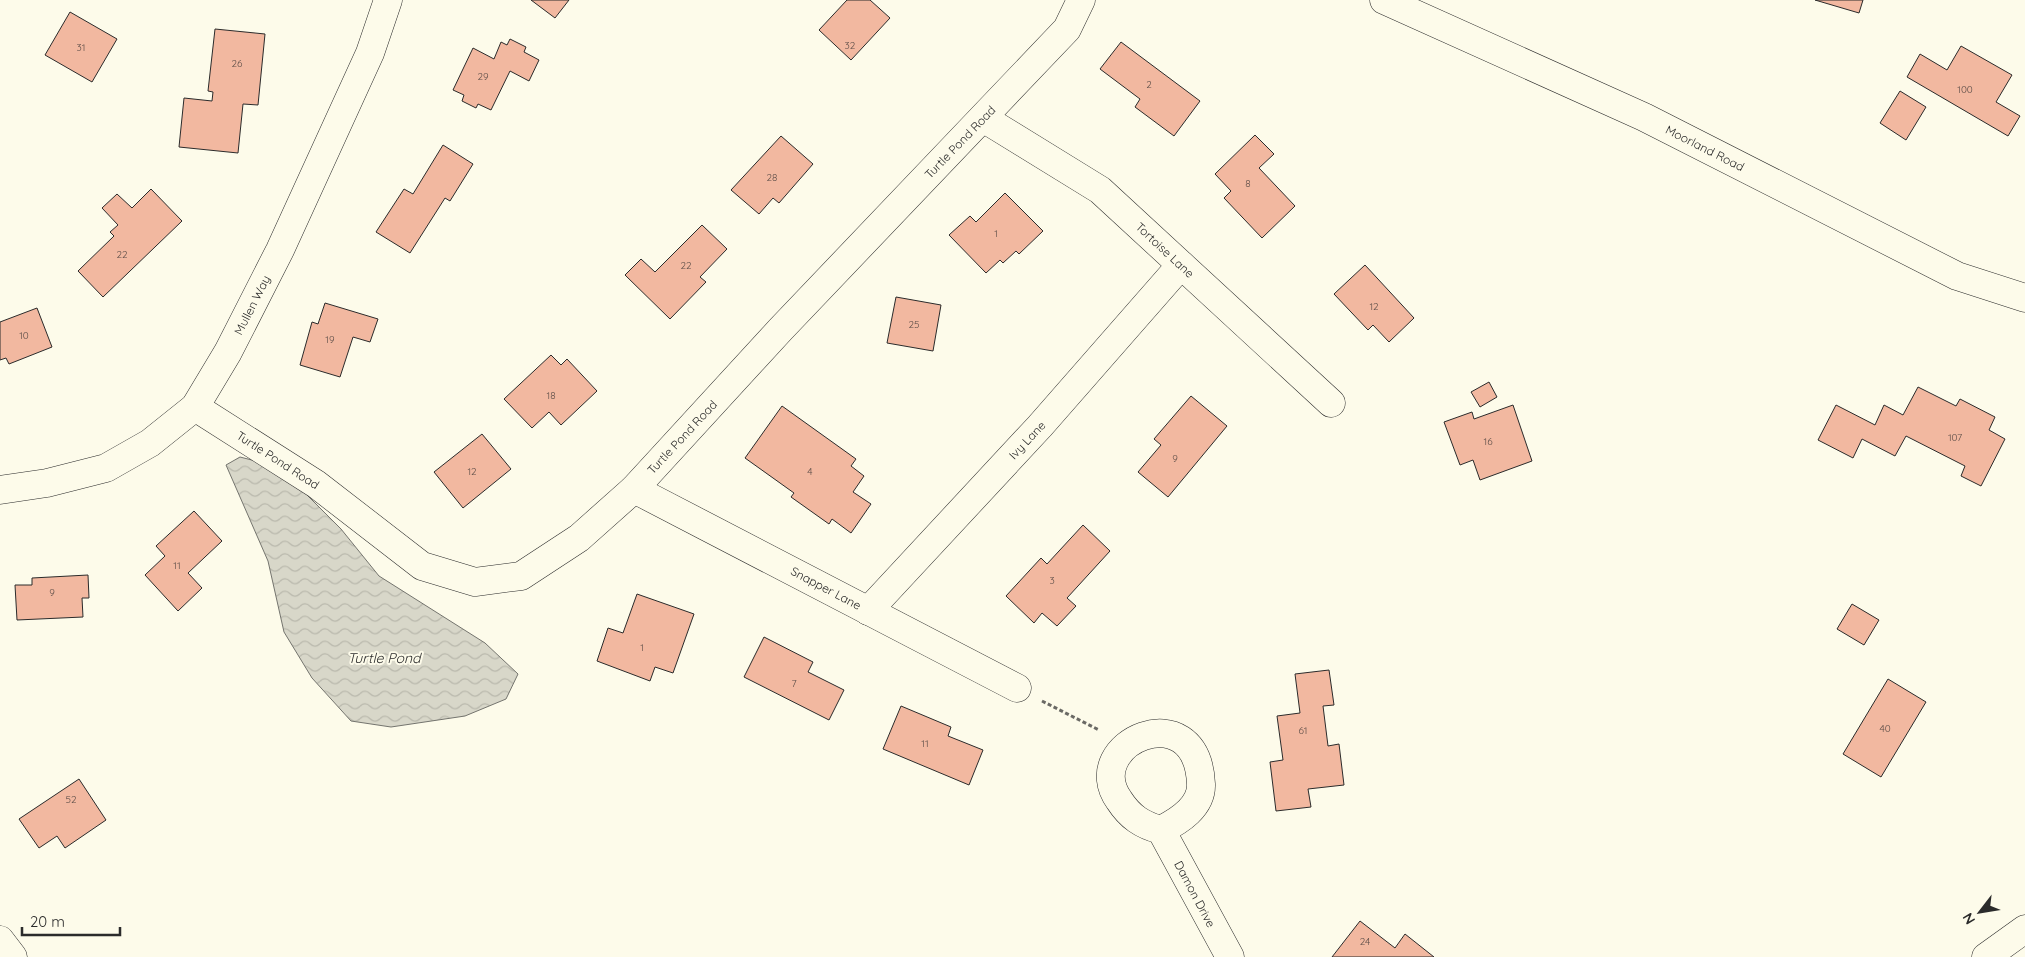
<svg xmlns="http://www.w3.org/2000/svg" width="2025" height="957" viewBox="0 0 2025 957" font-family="Quicksand,sans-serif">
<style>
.water{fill:url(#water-waves);stroke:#74746e}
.building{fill:#f2b8a0;stroke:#2b2b2b}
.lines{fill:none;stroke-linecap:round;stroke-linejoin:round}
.street-casing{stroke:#2b2b2b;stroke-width:29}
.highway-casing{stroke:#2b2b2b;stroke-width:29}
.path{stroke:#6a6964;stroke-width:3;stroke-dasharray:4 2.5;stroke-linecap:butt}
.street{stroke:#fdfbea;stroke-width:28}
.highway{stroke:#fdfbea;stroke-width:28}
.labels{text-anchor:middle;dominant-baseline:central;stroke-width:4;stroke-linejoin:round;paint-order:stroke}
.number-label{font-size:10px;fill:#5d4e48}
.street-label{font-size:12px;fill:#2b2b2b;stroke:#fdfbea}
.water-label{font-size:14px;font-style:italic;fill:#2b2b2b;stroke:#fdfbea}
</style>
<defs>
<pattern id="water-waves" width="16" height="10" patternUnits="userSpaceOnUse" patternTransform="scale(1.25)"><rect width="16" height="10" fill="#d8d7c9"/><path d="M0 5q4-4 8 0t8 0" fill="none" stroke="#bab9ad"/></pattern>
</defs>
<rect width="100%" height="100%" fill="#fdfbea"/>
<polygon class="water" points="240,457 279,467 341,529 379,576 485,643 518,674 506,699 465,716 391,727 351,721 312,678 284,632 268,561 226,465"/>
<g class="building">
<polygon points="531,0 569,0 555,18"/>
<polygon points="847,0 870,0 890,18 851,60 819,30"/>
<polygon points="1815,0 1863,0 1859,13"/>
<polygon points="70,12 117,39 92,82 45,55"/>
<polygon points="215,29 265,34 258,105 243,104 238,153 179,147 184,98 212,101 213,92 208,91"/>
<polygon points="510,39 526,47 524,52 539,60 529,81 510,71 491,110 478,104 476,108 462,101 464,95 453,90 473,48 494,59 501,42 507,45"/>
<polygon points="1121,42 1200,101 1174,136 1135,107 1140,99 1100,69"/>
<polygon points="1961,46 2012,75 1996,102 2020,116 2008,136 1907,77 1920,54 1947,70"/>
<polygon points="1900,91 1926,107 1906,140 1880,123"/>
<polygon points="1255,135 1274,154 1259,168 1295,206 1262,238 1224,198 1231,191 1215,174"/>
<polygon points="781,136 813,164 779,203 773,198 759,214 731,190"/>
<polygon points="443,145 473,164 450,201 445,198 410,253 376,232 404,189 413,194"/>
<polygon points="151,189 182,221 103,297 78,271 114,236 110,232 118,225 102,208 117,194 132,208"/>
<polygon points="1005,193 1043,231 1019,254 1016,251 1003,263 1000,260 986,273 949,235 970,216 976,222"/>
<polygon points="702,225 727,249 700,277 706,282 670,319 625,275 641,259 655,272"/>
<polygon points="1365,265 1414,318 1389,342 1373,325 1368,330 1334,294"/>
<polygon points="896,297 941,305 933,351 887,343"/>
<polygon points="325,303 378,319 370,342 353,337 340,377 300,365 312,322 318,324"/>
<polygon points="37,308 52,347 9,364 6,358 0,360 0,322"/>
<polygon points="551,355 561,365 567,359 597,391 561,425 549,412 532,428 504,399"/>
<polygon points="1489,382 1497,397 1480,407 1471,392"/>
<polygon points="1918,387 1956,406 1960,399 1995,417 1989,430 2005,439 1981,486 1961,476 1965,466 1906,436 1895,456 1862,439 1853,458 1818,440 1836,405 1875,425 1884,405 1903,415"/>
<polygon points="1191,396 1227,426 1168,497 1138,472 1161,445 1154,439"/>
<polygon points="1513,405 1532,461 1480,480 1473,460 1460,465 1444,422 1472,412 1474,419"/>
<polygon points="782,406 856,459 851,466 864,476 853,492 871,504 851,533 832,519 829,524 791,497 794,493 745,458"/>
<polygon points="482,434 511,469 463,508 434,472"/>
<polygon points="194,511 222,541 188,573 202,588 178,611 145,575 165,556 156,546"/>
<polygon points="1083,525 1110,551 1067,598 1076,606 1057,626 1042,613 1034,623 1006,596 1041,558 1047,564"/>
<polygon points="88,575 89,598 82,598 83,617 17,620 15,585 32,585 32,578"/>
<polygon points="637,594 694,614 673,673 655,667 650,681 597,661 608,628 623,633"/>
<polygon points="1852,604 1879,620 1864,645 1837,629"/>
<polygon points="764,637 813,662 808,672 844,690 829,720 744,677"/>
<polygon points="1329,670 1334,705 1323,706 1328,746 1339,744 1344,785 1308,789 1311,807 1276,811 1270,762 1283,760 1277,716 1300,713 1295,674"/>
<polygon points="1888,679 1926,702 1881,777 1843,754"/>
<polygon points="901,706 951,727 948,736 983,750 969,785 883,749"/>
<polygon points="79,779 106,820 65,848 57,836 39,848 19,819"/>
<polygon points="1360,921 1395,948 1405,934 1434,957 1332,957"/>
</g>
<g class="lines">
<g class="street-casing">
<g id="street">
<polyline points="1384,0 1644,117 1957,276 2025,298"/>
<polyline points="983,118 1100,190 1331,403"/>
<polyline points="195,407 316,484 422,566 475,582 521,576 579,538 634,489 780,330 1067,29 1081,0"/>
<polyline points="634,489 1017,688"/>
<polyline points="0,490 47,483 106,468 150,443 195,407 228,352 280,250 370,53 388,0"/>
<polyline points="868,611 1040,426 1181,265"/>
<path d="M 1161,830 C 1179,821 1202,807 1201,784 C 1197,691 1079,744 1119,800 C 1130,817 1142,825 1161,830 L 1230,957"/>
<polyline points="1986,957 2025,929"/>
</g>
</g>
<g class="highway-casing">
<polyline id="highway" points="0,940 13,957"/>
</g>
<polyline class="path" points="1042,701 1099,730"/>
<use href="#street" class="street"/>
<use href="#highway" class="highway"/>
</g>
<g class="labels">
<g class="number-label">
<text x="850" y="45">32</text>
<text x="81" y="47">31</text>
<text x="237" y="63">26</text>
<text x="483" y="76">29</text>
<text x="1149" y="84">2</text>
<text x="1965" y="89">100</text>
<text x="772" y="177">28</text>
<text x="1248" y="183">8</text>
<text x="996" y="233">1</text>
<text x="122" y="254">22</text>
<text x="686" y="265">22</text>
<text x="1374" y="306">12</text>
<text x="914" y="324">25</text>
<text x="24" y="335">10</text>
<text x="330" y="339">19</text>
<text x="551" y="395">18</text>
<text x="1955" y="437">107</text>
<text x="1488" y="441">16</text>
<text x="1175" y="458">9</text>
<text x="472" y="471">12</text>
<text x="810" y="471">4</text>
<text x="177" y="565">11</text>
<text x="1052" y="580">3</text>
<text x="52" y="592">9</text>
<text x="642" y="647">1</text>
<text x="794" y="683">7</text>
<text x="1885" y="728">40</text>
<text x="1303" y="730">61</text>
<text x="925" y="743">11</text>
<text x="71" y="799">52</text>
<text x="1365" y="941">24</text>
</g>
<g class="street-label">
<text transform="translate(960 142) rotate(-46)">Turtle Pond Road</text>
<text transform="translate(1705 148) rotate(27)">Moorland Road</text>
<text transform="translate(1165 250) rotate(43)">Tortoise Lane</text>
<text transform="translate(252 305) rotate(-63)">Mullen Way</text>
<text transform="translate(682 437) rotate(-47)">Turtle Pond Road</text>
<text transform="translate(1027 440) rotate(-47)">Ivy Lane</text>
<text transform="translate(278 460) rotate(33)">Turtle Pond Road</text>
<text transform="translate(826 588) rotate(28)">Snapper Lane</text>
<text transform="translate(1195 894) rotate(62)">Damon Drive</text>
</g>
<g class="water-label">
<text x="384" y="658">Turtle Pond</text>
</g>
</g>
<g transform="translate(1980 912) rotate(239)" stroke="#fdfbea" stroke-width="4" paint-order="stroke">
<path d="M0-4L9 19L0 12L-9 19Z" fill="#2b2b2b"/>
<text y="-8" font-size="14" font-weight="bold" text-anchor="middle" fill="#2b2b2b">N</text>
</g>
<path d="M22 927v8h98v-8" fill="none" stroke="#2b2b2b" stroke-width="2.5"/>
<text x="30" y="927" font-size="15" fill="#2b2b2b" stroke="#fdfbea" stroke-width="4" paint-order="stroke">20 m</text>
</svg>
